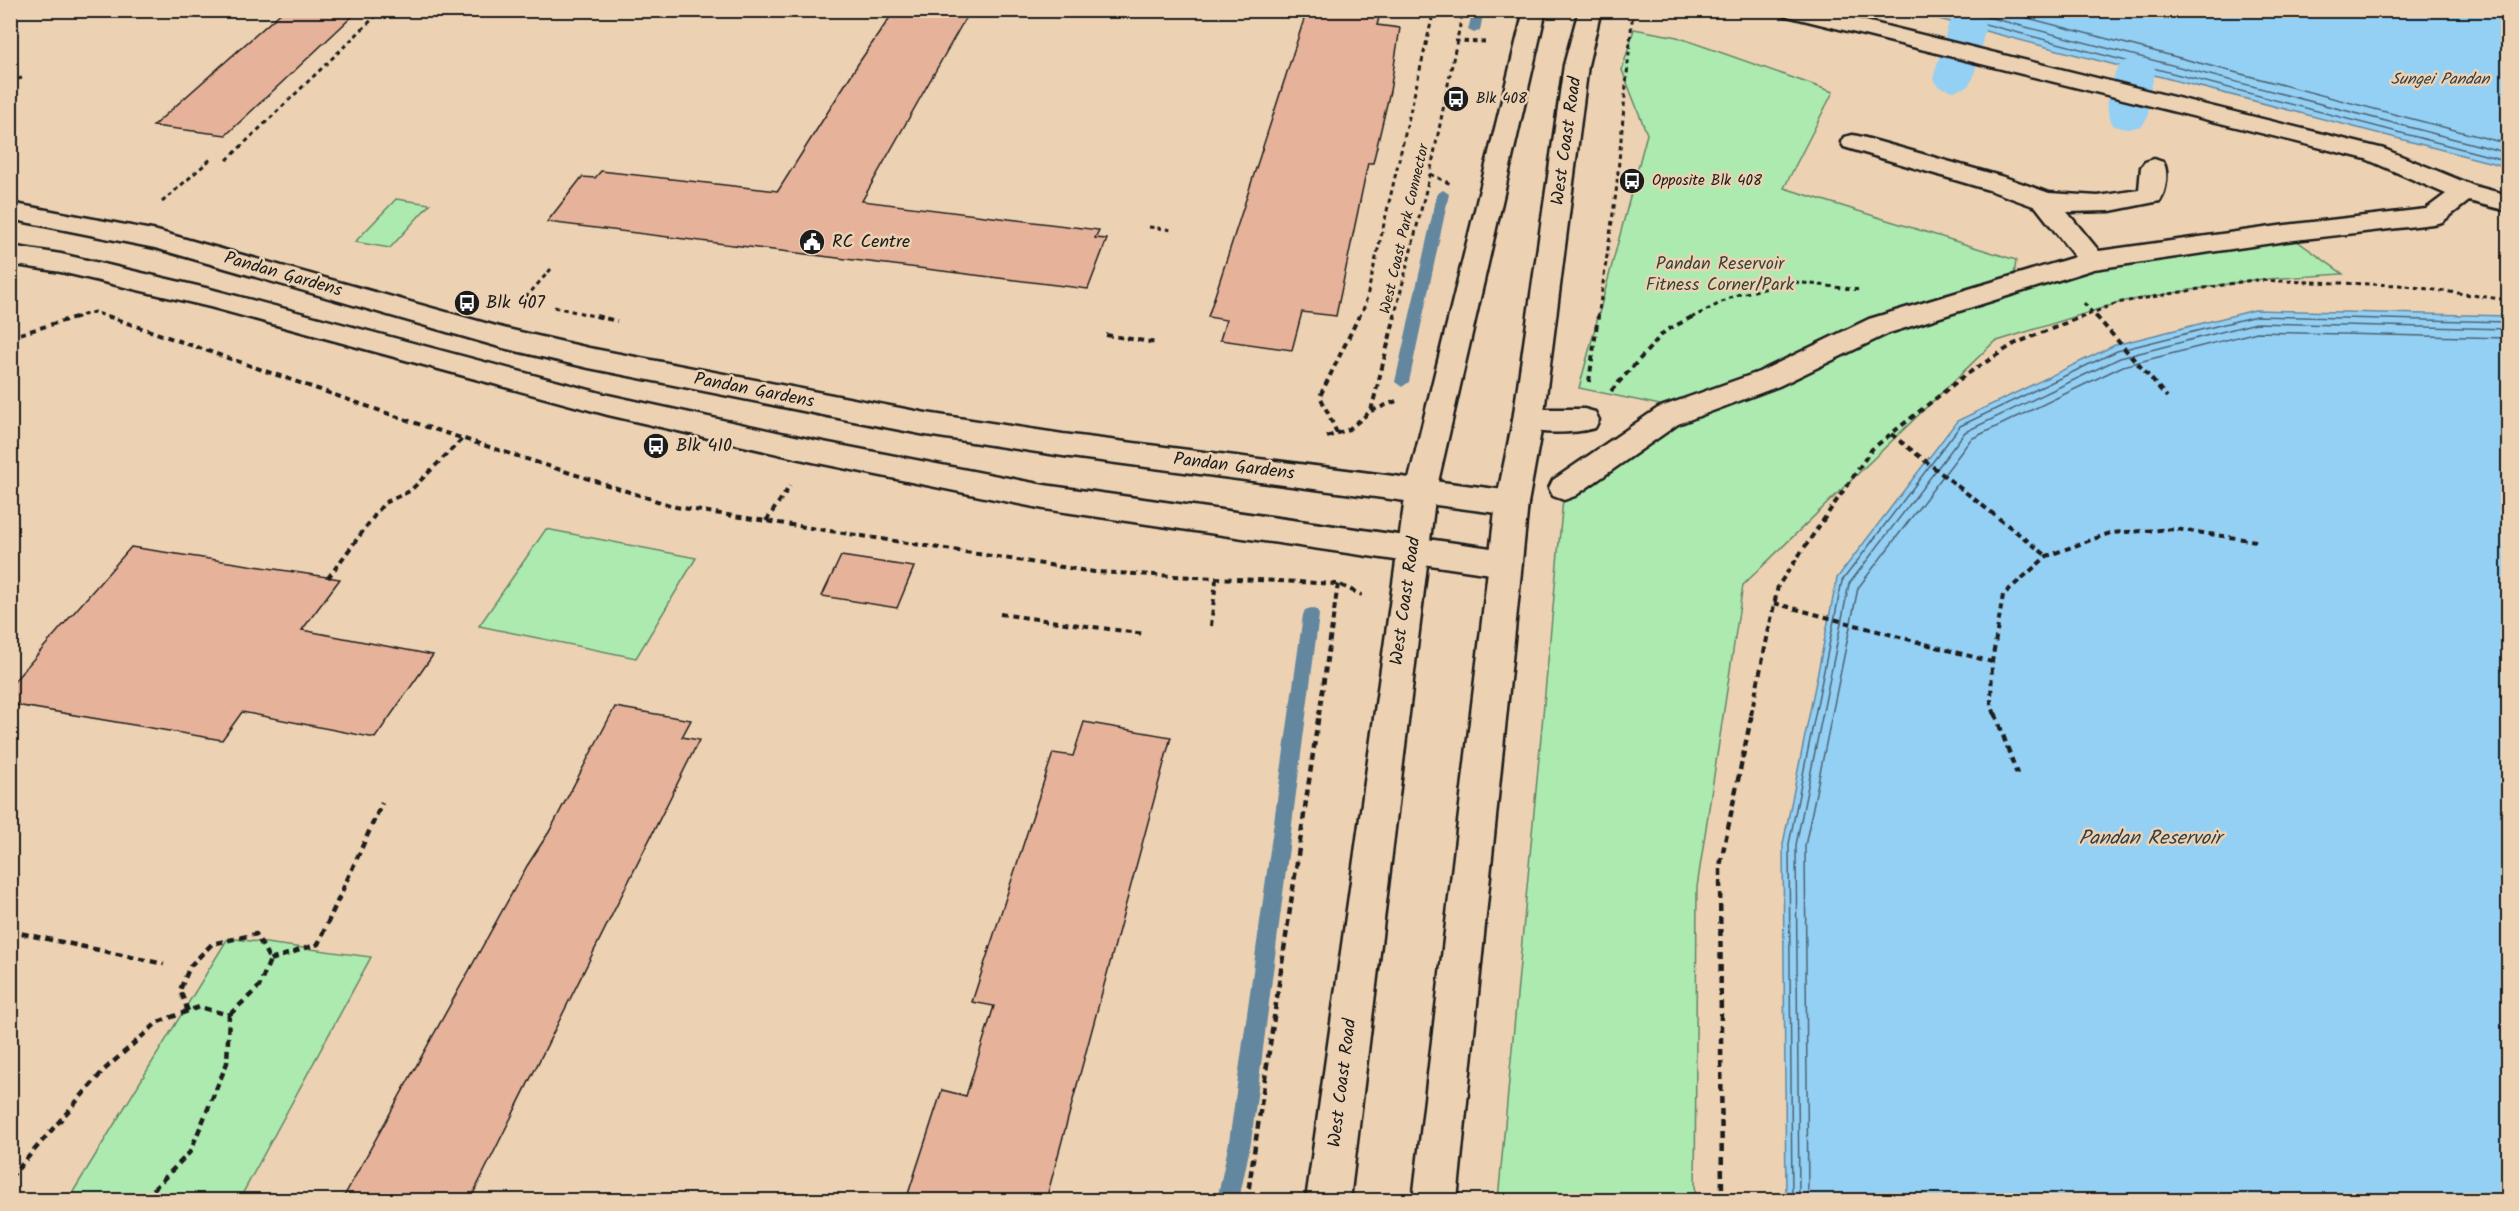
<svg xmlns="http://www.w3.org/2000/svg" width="2519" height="1211" viewBox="0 0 2519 1211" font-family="Kalam,sans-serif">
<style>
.green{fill:#aceab0;stroke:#648366;stroke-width:1.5}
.water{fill:#94cff4;stroke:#64879e;stroke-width:1.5}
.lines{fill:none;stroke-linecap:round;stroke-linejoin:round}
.shore{stroke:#4c6472;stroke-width:1.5}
.stream{fill:#64879e;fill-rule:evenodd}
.canal{fill:#94cff4;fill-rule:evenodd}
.building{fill:#e6b299;stroke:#1c1c1c;stroke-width:1.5}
.minor-casing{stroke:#1c1c1c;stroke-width:5}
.major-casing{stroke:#1c1c1c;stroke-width:5}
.path-far2{stroke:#1c1c1c;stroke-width:3;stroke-dasharray:4.5 4;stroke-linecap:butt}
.path-far1{stroke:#1c1c1c;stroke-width:4;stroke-dasharray:6 4.5;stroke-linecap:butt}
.path{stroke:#1c1c1c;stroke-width:4.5;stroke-dasharray:7 5;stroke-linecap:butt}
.minor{fill:#ecd2b3;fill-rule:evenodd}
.major{fill:#ecd2b3;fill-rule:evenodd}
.labels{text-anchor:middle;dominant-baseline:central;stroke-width:5;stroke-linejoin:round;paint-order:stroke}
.far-poi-label{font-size:15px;fill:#1c1c1c;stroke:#ecd2b3;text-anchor:start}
.far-street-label{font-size:15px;fill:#1c1c1c;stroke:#ecd2b3}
.far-water-label{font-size:16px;font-style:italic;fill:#344047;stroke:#ecd2b3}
.street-label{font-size:18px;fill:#1c1c1c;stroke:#ecd2b3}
.poi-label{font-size:18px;fill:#1c1c1c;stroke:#ecd2b3;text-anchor:start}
.park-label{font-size:18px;fill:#39453a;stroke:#ecd2b3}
.water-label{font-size:20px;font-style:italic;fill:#344047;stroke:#ecd2b3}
</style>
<rect width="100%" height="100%" fill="#ecd2b3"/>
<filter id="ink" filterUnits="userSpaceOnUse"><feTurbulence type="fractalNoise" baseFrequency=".0167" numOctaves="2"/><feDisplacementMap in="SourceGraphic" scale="12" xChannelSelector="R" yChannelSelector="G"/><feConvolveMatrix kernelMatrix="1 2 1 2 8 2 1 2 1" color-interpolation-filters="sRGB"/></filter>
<g filter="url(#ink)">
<g class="green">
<polygon points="1634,29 1677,37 1833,92 1784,188 2016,260 2013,285 2092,261 2286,233 2343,274 2252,280 2125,301 1994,342 1743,585 1697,887 1695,1200 1498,1200 1564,488 1710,390 1660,405 1579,388 1647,134 1622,70"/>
<polygon points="396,199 430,204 390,248 355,242"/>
<polygon points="546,529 696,558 636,658 479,626"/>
<polygon points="228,938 371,957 239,1200 68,1200"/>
</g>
<g class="water">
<polygon points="1908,11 2508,11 2508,167"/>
<polygon points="2255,310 2508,316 2508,1200 1786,1200 1783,844 1837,578 1957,421 2115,345"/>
</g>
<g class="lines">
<g class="shore">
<polyline points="1931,10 2508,161"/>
<polyline points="1961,10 2508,153"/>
<polyline points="1997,10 2508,144"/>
<polyline points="1792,1200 1789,844 1842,581 1960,426 2117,351 2256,316 2508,322"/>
<polyline points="1799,1200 1796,845 1849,584 1965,432 2120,358 2256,323 2508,329"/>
<polyline points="1808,1200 1805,846 1858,588 1971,439 2123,366 2257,332 2508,338"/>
</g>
<g class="stream">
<polygon points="1473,10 1484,10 1480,30 1474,33 1468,30"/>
<polygon points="1443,190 1449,194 1409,382 1402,387 1395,382 1437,194"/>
<polygon points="1311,608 1317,610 1319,615 1251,1142 1239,1200 1217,1200 1229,1142 1303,615 1305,610"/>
</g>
<g class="canal">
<polygon points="1967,15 1981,18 1986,26 1973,79 1967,87 1953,91 1939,87 1933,79 1948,26 1953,18"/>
<path d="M 2136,58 L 2150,62 L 2156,70 L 2149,94 L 2148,117 L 2142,126 L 2128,129 L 2114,126 C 2101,108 2110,78 2122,62 Z"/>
</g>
</g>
<g class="building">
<polygon points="284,10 359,10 226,135 153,126"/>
<polygon points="895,10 959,10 955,16 966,17 862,201 1099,230 1095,238 1107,239 1088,289 547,222 582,177 595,178 601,171 778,191 858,64"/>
<polygon points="1307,10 1381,10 1377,25 1400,28 1390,91 1373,163 1368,163 1336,316 1302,312 1292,350 1220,340 1226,320 1208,317"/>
<polygon points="131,547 340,579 302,630 433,655 375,738 242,712 222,740 10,704 10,686"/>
<polygon points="841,556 914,567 897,608 822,596"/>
<polygon points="615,707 691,720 682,737 699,740 470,1200 342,1200 527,866 549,832"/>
<polygon points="1084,722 1171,737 1046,1200 939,1200 908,1194 942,1090 966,1096 994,1006 972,1002 1053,753 1073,756"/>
</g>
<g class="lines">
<g class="minor-casing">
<g id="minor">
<path d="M 1780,10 L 1821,10 L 2384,149 L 2474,186 L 2508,195 L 2508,211 L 2469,201 L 2442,222 L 2433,224 L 2286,241 L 2094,269 L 1889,333 L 1779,386 L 1678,424 L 1575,496 L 1564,500 L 1553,496 L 1549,488 L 1553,480 L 1658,408 L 1759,372 L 1869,319 L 2075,257 L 2036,207 L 1989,190 L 1844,147 L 1841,142 L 1844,137 L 1853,135 L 1862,137 L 2007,178 L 2049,193 L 2098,196 L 2139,190 L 2141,167 L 2145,162 L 2154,159 L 2163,162 C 2169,171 2166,191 2160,201 L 2110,211 L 2067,212 L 2099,251 L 2286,225 L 2426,209 L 2446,194 L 2366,159 L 1783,15 Z"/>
<polygon points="10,203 157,231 503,328 589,348 843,397 926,413 1063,434 1512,491 1523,495 1528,503 1523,511 1512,515 1063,456 926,435 843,419 589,368 503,348 155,248 10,219"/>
<polygon points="10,246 61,254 210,289 608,395 813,440 1044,485 1505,550 1516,554 1521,563 1516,572 1505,576 1044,509 813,462 608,415 210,307 61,272 10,264"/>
<path d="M 1528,409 L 1584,409 L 1595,412 L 1599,420 L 1595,428 C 1573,434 1539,434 1517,428 L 1513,420 L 1517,412 Z"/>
</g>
</g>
<g class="major-casing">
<g id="major">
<polygon points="1524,10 1546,10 1436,491 1350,1200 1306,1200 1406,491"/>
<polygon points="1579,10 1601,10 1588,65 1543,420 1528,503 1457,1200 1413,1200 1496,503 1513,420 1564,65"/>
</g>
</g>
<g class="path-far2">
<polyline points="1455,41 1486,42"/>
<polyline points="10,81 22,78"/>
<polyline points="227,160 382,10"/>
<polyline points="1430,174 1453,185"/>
<polyline points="162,202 212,158"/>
<polyline points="1149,227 1173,230"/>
<polyline points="2084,303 2097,318"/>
<polyline points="520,304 551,269"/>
<polyline points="554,307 603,318"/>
<polyline points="74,318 94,312 111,318"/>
<polyline points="1359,318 1365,305 1434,10"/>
<polyline points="1394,318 1430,174 1463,10"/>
<polyline points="1598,318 1616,193 1633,10"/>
<polyline points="1691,318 1736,295 1795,282 1860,290"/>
<polyline points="2080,318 2117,303 2252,280 2399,285 2508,300"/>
</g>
<g class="path-far1">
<polyline points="107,316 427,427 676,507 1094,572 1338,584 1362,595"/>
<polyline points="596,316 617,321"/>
<polyline points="2096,316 2167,397"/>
<polyline points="1106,335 1157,343"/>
<polyline points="10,337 79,316"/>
<polyline points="1589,382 1598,316"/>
<polyline points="1611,391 1665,331 1694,316"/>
<polyline points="1371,411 1399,400"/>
<polyline points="1337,433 1320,396 1359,316"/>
<polyline points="1891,434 2047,556"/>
<polyline points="1327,437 1349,429 1371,411 1395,316"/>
<polyline points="766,521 790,486"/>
<polyline points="328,578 384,503 410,491 463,438"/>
<polyline points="1774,603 1992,662"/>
<polyline points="1000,614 1145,634"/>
<polyline points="1211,626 1216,580"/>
<polyline points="1319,715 1338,584"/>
<polyline points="1751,715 1778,586 1872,449 1964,376 2014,344 2083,316"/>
<polyline points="1995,715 1991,703 1992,662 2003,595 2047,556 2110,533 2176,529 2256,541"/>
</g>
<g class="path">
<polyline points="1995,713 2017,774"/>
<polyline points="10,931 164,964"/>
<polyline points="270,960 318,944 382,803"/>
<polyline points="188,1011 180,990 190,966 212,944 256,934 270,960 259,987 229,1015"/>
<polyline points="10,1178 104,1070 158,1022 199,1007 229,1015 227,1063 190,1152 143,1200"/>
<polyline points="1247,1200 1319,713"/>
<polyline points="1722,1200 1720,866 1752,713"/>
</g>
<use href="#minor" class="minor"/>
<use href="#major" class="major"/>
</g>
</g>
<defs>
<g id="bus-disc" transform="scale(1.35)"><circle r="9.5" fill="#1c1c1c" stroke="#ecd2b3"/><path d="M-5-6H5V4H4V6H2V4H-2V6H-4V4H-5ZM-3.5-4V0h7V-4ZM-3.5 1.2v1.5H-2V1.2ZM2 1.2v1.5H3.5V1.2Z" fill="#fff"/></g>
<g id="civic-disc" transform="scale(1.35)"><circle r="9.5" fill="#1c1c1c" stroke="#ecd2b3"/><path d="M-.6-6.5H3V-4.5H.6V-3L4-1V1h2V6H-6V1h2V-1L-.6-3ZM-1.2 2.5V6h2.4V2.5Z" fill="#fff"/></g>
</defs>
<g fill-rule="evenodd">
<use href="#bus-disc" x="1456" y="99"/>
<use href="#bus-disc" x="1632" y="181"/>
<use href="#civic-disc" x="812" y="242"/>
<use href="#bus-disc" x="467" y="303"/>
<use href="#bus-disc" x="656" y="446"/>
</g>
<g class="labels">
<g class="far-poi-label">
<text x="1476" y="99">Blk 408</text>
<text x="1652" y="181">Opposite Blk 408</text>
</g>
<g class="far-street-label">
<text transform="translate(1405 229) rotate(-77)">West Coast Park Connector</text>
</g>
<g class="far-water-label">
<text x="2440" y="79">Sungei Pandan</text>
</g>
<g class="street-label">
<text transform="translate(1567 141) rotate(-82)">West Coast Road</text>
<text transform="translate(283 275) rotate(16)">Pandan Gardens</text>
<text transform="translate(754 391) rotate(11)">Pandan Gardens</text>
<text transform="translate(1234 467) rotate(7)">Pandan Gardens</text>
<text transform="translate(1406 601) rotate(-82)">West Coast Road</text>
<text transform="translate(1343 1083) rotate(-83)">West Coast Road</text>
</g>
<g class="poi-label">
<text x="832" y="242">RC Centre</text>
<text x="486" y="303">Blk 407</text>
<text x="676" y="446">Blk 410</text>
</g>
<g class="park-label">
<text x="1720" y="264">Pandan Reservoir<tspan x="1720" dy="21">Fitness Corner/Park</tspan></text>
</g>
<g class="water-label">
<text x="2150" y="839">Pandan Reservoir</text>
</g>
</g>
<rect width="2519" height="1211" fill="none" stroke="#ecd2b3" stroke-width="36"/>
<rect x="18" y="18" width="2483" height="1175" fill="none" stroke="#1c1c1c" stroke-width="2" filter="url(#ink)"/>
</svg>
